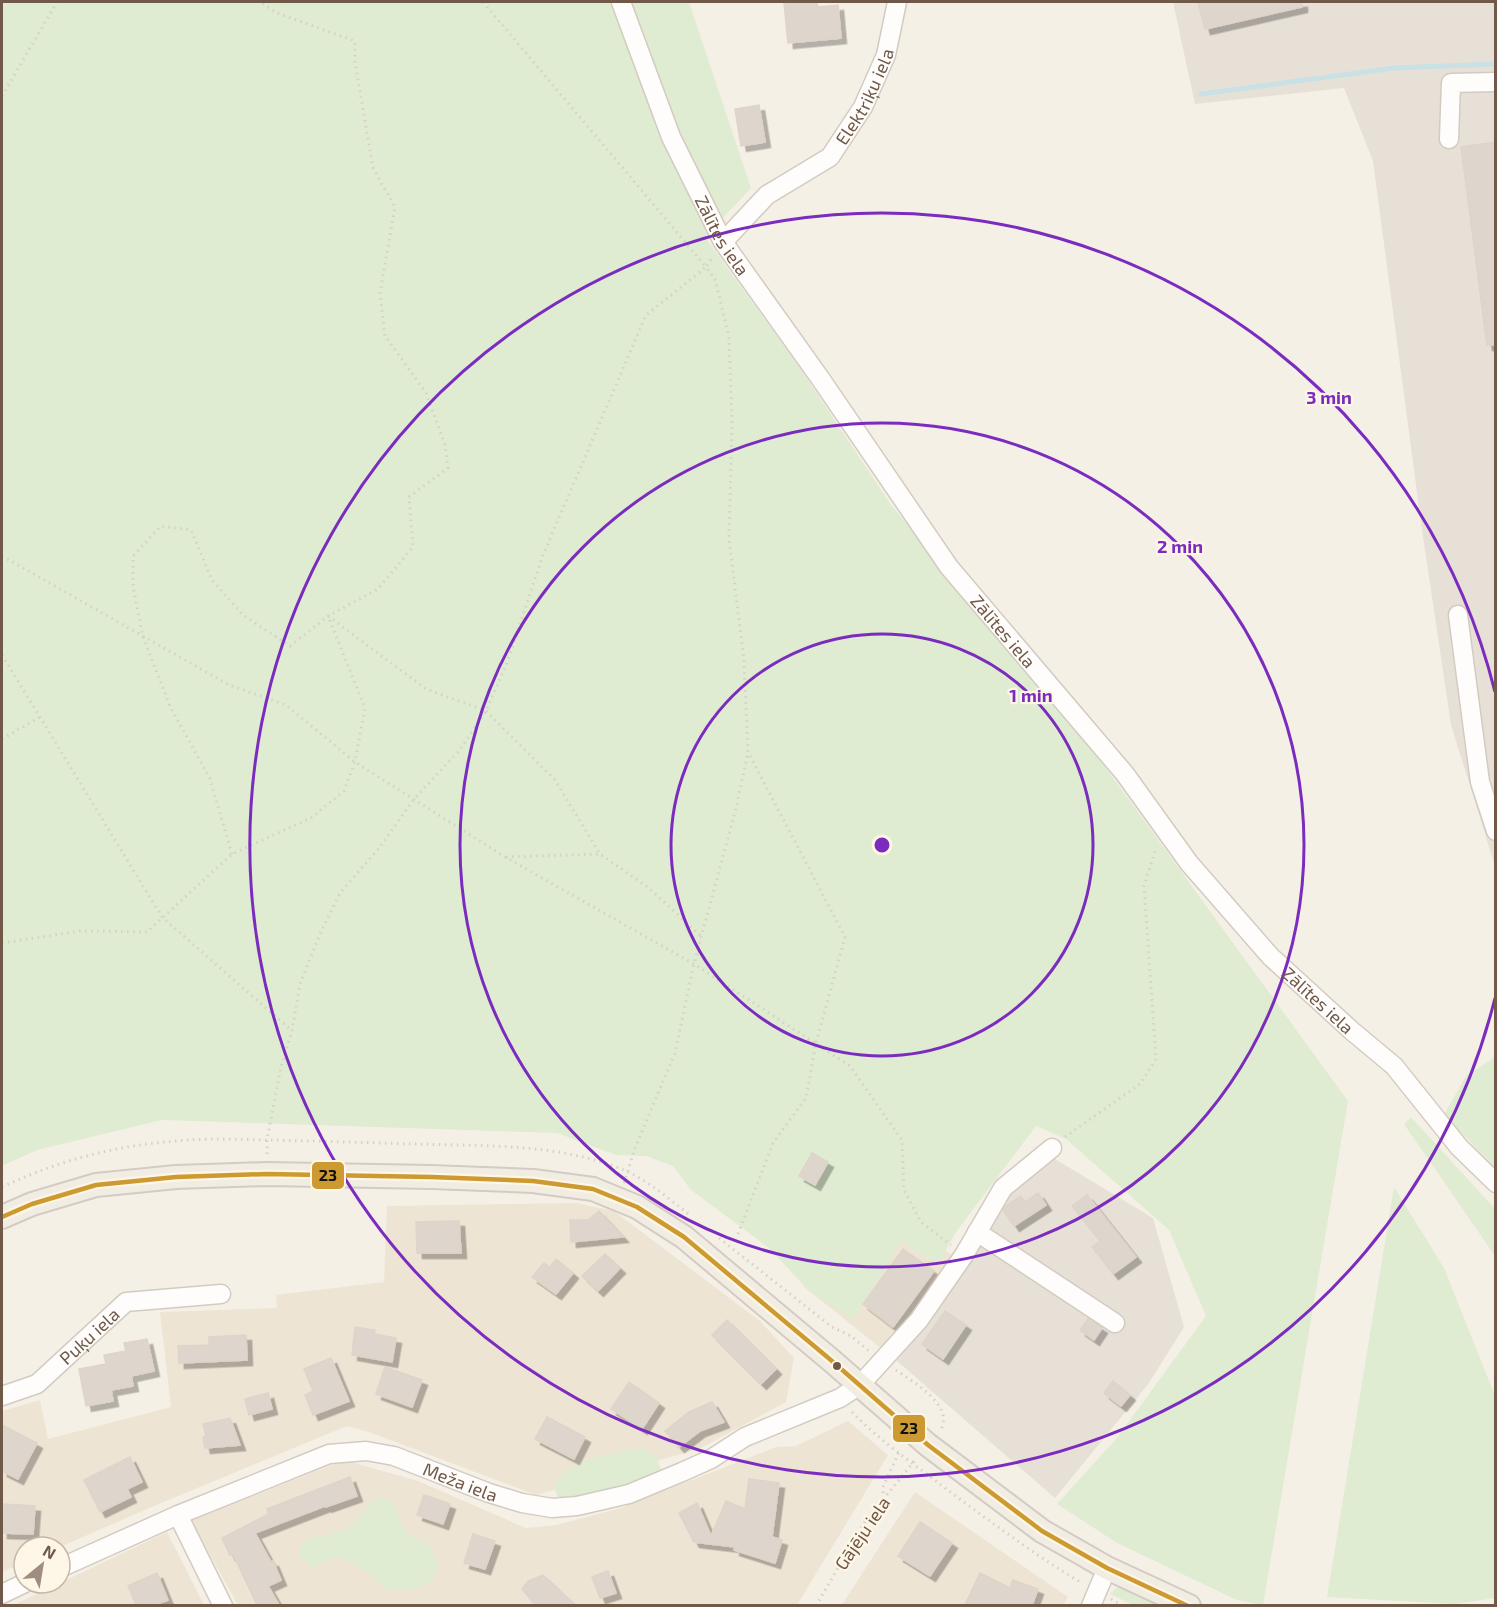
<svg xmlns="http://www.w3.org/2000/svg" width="1497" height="1607" viewBox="0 0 1497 1607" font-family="'Exo 2',sans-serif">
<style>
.residential{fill:#eee4d3}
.industrial{fill:#e7e0d7}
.green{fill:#dfecd1}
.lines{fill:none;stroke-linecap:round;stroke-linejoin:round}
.stream{stroke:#c9e1e4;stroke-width:5}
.building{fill:#ded6cc;stroke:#ded4c9;stroke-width:1.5;filter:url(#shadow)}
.minor-casing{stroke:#d3cbc2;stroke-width:21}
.major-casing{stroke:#d4cbc4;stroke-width:26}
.path{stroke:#d6d0c9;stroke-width:3;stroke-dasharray:1.5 4.5;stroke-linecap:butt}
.minor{stroke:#fefdfb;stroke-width:18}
.major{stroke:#f1ede3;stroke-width:22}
.bus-1-casing{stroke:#fef6e6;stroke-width:9}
.bus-1{stroke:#cd9931;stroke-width:4.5}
.ring{fill:none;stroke:#7b2cbf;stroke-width:3}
.bus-dot{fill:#715949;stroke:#fef6e6;stroke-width:2}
.labels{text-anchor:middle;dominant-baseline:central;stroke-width:4.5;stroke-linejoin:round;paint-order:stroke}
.street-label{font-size:18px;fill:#715949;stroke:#fef6e6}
.centre{fill:#7b2cbf;stroke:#fef6e6;stroke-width:3}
.ring-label{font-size:18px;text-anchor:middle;font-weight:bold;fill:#7b2cbf;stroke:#fef6e6;stroke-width:4.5;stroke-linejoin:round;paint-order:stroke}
.line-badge{stroke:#fef6e6;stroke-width:2}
.pale-badge-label{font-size:16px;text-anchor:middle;font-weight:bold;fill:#111}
</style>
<defs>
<filter id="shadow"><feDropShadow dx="5.5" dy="5.5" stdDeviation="0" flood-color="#0004"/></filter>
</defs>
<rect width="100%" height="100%" fill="#f5f0e6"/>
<g class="residential">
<polygon points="874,1196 964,1264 897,1361 803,1286"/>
<polygon points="576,1203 614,1211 760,1321 794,1358 786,1402 699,1449 536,1495 369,1432 347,1426 161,1503 60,1547 24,1547 24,1563 2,1572 2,1411 40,1400 48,1439 171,1407 160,1312 277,1308 276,1295 384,1282 387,1206"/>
<polygon points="848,1421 888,1455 797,1605 238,1605 191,1521 344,1460 418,1481 526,1528 556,1525 621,1508 776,1447 796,1446"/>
<polygon points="915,1492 1068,1597 1063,1606 841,1606"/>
<polygon points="167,1532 204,1605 11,1606 60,1583"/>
</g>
<g class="industrial">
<polygon points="1173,2 1495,2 1495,866 1451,725 1421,523 1373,161 1344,88 1195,104"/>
<polygon points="1055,1159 1153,1218 1184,1327 1149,1383 1055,1498 897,1361 950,1288 1004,1196"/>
</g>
<g class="green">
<polygon points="2,2 689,2 751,188 705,237 800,368 891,505 1071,720 1348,1101 1263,1605 1237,1600 1117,1543 1057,1504 1116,1439 1206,1316 1169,1230 1066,1139 1036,1126 956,1232 938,1264 902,1242 853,1320 810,1292 769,1248 691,1190 673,1166 646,1156 616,1155 557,1133 162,1120 37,1150 2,1166"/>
<polygon points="1495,1057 1495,1167 1444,1115 1466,1076"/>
<polygon points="1411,1117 1495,1209 1495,1256 1404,1124"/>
<polygon points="1394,1187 1444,1268 1495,1396 1495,1598 1455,1604 1327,1597"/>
<path d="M 644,1447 L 656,1457 L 663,1474 L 591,1496 L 560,1501 L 554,1488 C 556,1484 558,1479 561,1476 C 577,1457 621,1451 644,1447 Z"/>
<polygon points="375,1498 390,1499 406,1532 432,1547 437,1565 433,1580 416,1589 385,1589 369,1573 337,1556 313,1568 298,1555 304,1541 345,1530 362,1515"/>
<polygon points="1124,1587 1162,1605 1133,1605 1110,1594 1116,1588"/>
</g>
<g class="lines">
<polyline class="stream" points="1201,94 1394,68 1496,64"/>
</g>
<g class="building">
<polygon points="784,2 817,2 818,7 838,5 841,38 788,43"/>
<polygon points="1198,2 1302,2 1302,7 1205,29"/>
<polygon points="759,105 765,142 741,146 735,109"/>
<polygon points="1496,142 1496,345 1487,345 1461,147"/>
<polygon points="812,1153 828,1162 815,1185 799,1176"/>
<polygon points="1038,1193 1046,1205 1014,1226 1003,1210 1006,1206 1021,1196 1025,1202"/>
<polygon points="1087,1195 1136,1257 1113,1274 1092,1247 1100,1241 1072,1206"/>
<polygon points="599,1211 623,1237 571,1242 570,1220 588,1220"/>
<polygon points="459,1221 461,1253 417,1253 416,1222"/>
<polygon points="903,1249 934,1271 893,1327 863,1304"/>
<polygon points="605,1254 620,1268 598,1291 582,1276"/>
<polygon points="556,1259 573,1273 556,1294 532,1277 544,1263 550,1267"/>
<polygon points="945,1311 966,1325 943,1359 922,1344"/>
<polygon points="1088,1319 1102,1328 1094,1340 1080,1330"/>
<polygon points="727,1320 776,1369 761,1384 712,1335"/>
<polygon points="355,1327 375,1330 374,1334 396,1338 392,1362 352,1355"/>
<polygon points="246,1335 247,1360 179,1363 178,1346 209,1345 209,1337"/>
<polygon points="147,1339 154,1371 131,1376 133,1386 111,1390 113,1401 86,1406 79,1369 106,1364 104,1355 126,1351 124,1343"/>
<polygon points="331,1358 349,1401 313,1415 305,1395 313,1391 304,1369"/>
<polygon points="385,1367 422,1380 412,1407 376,1394"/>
<polygon points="1113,1381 1130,1395 1121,1406 1104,1393"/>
<polygon points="629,1382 659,1403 642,1429 611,1409"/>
<polygon points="268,1393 272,1409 249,1415 245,1399"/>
<polygon points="712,1402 724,1422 700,1431 679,1447 665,1431 689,1412"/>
<polygon points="547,1417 585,1437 574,1459 535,1439"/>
<polygon points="230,1418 240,1445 205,1448 203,1438 206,1435 203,1424"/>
<polygon points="2,1425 37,1443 18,1479 2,1471"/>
<polygon points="130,1457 142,1482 127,1489 131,1497 100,1512 84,1480"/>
<polygon points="350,1477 357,1496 326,1507 325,1506 255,1533 271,1562 273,1561 281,1580 268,1586 279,1605 257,1605 233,1554 230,1555 222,1538 269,1514 267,1509"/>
<polygon points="749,1479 779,1483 772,1537 782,1540 775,1563 734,1550 735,1547 694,1542 679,1513 697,1503 711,1536 726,1501 745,1509"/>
<polygon points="424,1495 450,1504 443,1524 417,1515"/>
<polygon points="2,1504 35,1506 33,1534 2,1533"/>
<polygon points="920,1522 952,1543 930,1576 898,1556"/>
<polygon points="473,1534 495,1541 485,1569 464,1563"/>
<polygon points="608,1571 616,1593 600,1598 592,1577"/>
<polygon points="157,1573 168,1600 154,1605 136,1605 128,1586"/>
<polygon points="980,1573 1010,1588 1013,1580 1038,1589 1032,1605 965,1605"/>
<polygon points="543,1575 575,1605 535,1605 522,1589 528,1581"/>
</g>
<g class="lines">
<g class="minor-casing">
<g id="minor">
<path id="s1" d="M 621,2 L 671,137 L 723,242 L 820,378 L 949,567 L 1125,774 L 1189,863 L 1271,957 L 1352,1031 L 1394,1066 L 1459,1147 L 1496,1183"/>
<polyline points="1449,139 1451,83 1496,82"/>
<path id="s2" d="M 723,242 L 767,195 L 830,157 L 863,107 L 886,55 L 897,2"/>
<polyline points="1458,615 1480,782 1496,831"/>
<polyline points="977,1232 1115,1323"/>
<path id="s3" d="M 2,1396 L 37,1384 L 126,1302 L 221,1294"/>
<polyline points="178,1515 223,1606"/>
<path id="s4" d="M 60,1568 L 178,1515 L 329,1454 L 366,1451 L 394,1456 L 489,1493 L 522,1503 L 552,1508 L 577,1506 L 629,1494 L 682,1472 L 711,1459 L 745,1437 L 840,1398 L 860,1385 L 919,1320 L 964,1255 L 1003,1188 L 1052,1148"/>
<polyline points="2,1594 25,1583"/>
<polyline points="1091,1606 1107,1568"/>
</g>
</g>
<g class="major-casing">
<polyline id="major" points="2,1217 32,1204 96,1185 176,1177 267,1174 431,1177 533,1181 593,1189 637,1207 684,1237 832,1361 928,1445 1042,1531 1107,1568 1189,1606"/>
</g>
<g class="path">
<polyline points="2,96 57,2"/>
<polyline points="2,556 229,685 286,705 355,762 505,857 694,964 850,1066 902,1140 904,1190 921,1222 951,1245"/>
<polyline points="2,655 162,917 291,1030"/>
<polyline points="2,739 40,717"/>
<polyline points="232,854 210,779 170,706 143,637 133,586 133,556 161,526 191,530 212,580 243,615 290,646 328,616 378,589 413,547 409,497 448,468 445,445 426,393 385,336 380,293 395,207 373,168 355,62 355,41 277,13 260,2"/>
<polyline points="506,857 600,854"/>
<polyline points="2,943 80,931 147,932 232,854 311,818 344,791 355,762 365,708 328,616 426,689 486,711 555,780 600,854 649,888 702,937"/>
<polyline points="1065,1137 1140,1084 1156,1059 1144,886 1156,848"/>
<polyline points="267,1154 267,1140 281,1067 292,1031 300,984 320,934 340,893 380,847 414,799 459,751 486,711 507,663 543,555 646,315 706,267 483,2"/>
<polyline points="624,1183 635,1148 675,1053 694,964 736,808 748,753 744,660 729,539 732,422 729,337 715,279 706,267 713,256"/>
<path d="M 2,1187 C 73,1154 136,1141 214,1139 C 281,1140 348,1142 415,1144 C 485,1146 561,1143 626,1171 C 649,1181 670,1200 690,1215"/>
<polyline points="738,1234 773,1143 806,1098 816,1043 845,937 749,754"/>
<polyline points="719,1238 832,1327 851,1336 869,1351"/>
<path d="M 896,1370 C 913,1382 956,1406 940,1431"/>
<path d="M 852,1412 C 878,1439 911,1462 941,1485 C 987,1519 1033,1554 1082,1583"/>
<polyline points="883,1499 883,1487 899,1452"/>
<polyline points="1111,1599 1123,1606"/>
<polyline points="816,1606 864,1523 916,1459"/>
</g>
<use href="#minor" class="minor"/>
<use href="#major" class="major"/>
<g class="bus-1-casing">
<polyline id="bus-1" points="2,1217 32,1204 96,1185 176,1177 267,1174 431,1177 533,1181 593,1189 637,1207 684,1237 832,1361 928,1445 1042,1531 1107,1568 1188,1606"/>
</g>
<use href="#bus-1" class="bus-1"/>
</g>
<g class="ring">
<circle cx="882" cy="845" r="211"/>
<circle cx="882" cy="845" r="422"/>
<path d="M1495 998A632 632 0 1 1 1495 692"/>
</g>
<circle class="bus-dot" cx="837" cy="1366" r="5"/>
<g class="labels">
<g class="street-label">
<text stroke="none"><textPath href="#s2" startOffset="208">Elektriķu iela</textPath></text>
<text stroke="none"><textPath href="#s1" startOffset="255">Zālītes iela</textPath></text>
<text stroke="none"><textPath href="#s1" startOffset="741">Zālītes iela</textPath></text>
<text stroke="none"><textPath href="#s1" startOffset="1227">Zālītes iela</textPath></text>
<text stroke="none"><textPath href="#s3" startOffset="108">Puķu iela</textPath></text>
<text stroke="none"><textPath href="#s4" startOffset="429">Meža iela</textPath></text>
<text transform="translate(862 1533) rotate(-56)">Gājēju iela</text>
</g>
</g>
<circle cx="882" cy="845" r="9" class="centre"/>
<g class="ring-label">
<text x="1329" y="404">3 min</text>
<text x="1180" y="553">2 min</text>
<text x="1031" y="702">1 min</text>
</g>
<g class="line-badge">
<rect x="311" y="1161" width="34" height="29" rx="6" fill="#cd9931"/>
<rect x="892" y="1414" width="34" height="29" rx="6" fill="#cd9931"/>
</g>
<g class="pale-badge-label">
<text x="328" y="1181">23</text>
<text x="909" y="1434">23</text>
</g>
<rect width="1497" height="1607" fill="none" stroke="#715949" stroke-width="6"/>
<g transform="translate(42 1565) rotate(30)"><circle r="28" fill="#fef6e6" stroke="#c6b7a7" stroke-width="1.5"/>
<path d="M0-4.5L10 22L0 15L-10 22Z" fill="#9f8e80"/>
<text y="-9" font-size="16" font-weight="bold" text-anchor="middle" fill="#715949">N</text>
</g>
</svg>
